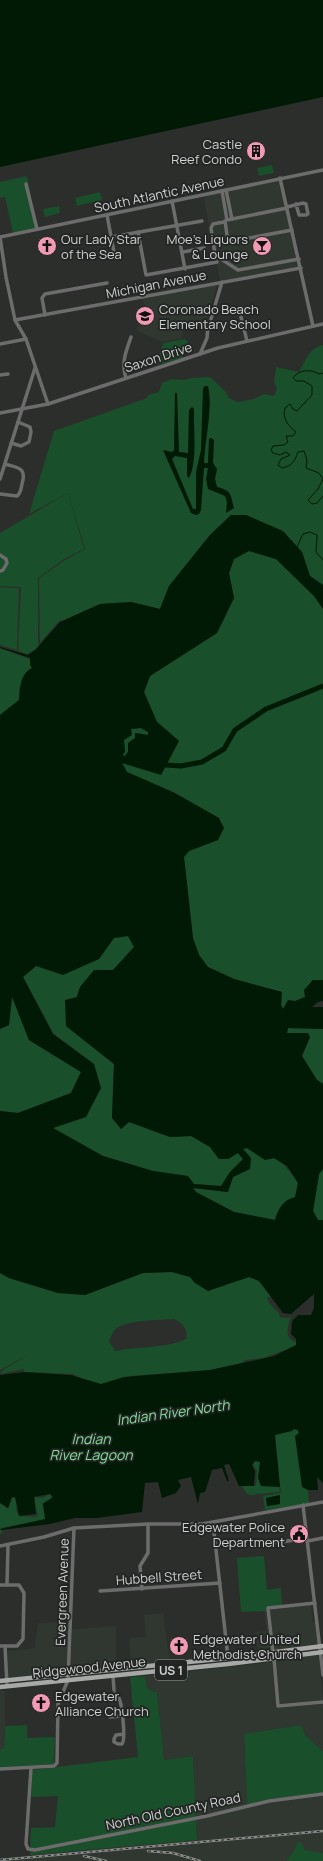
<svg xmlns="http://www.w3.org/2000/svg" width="323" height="1861" viewBox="0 0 323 1861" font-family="Manrope,sans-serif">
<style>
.built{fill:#2f3730}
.green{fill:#194f2a;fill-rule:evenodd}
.water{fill:#001a05;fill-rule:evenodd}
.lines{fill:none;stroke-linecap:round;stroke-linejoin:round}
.stream{stroke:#001a05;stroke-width:1}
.river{stroke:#001a05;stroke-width:5}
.minor{stroke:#6b6c6b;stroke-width:3.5}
.major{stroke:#a7a9a7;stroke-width:4.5}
.rail-casing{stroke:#8b8d8b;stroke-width:2.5}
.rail{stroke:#222523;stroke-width:1;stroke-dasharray:3;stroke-linecap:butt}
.labels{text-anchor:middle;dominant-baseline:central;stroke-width:3.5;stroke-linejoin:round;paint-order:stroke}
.shield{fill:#222523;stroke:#9c9e9c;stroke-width:1}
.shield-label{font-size:12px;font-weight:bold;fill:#d0d2d0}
.poi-label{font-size:13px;fill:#d0d2d0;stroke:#222523;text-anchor:start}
.street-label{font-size:13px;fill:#d0d2d0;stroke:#222523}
.water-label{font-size:14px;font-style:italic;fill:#84de9a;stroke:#222523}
</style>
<rect width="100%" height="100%" fill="#2c2e2c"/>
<g class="built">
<polygon points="280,178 301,268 222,282 220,280 204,200 206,194"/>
<polygon points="218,283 203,330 186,324 181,338 162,342 137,331 145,305 141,297"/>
<polygon points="311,1605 313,1622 316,1622 318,1644 274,1650 270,1610"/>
<polygon points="264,1611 267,1611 271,1650 258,1652 255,1632 267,1631"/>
<polygon points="163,1613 170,1661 131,1665 129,1638 146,1637 144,1615"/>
<polygon points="69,1622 67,1671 8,1678 7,1651 35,1648 38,1623"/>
<polygon points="116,1626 116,1666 70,1671 72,1629"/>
<polygon points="319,1655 323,1701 279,1705 275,1661"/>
<polygon points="272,1662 276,1708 323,1704 323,1751 305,1735 244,1734 247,1805 196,1816 193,1756 164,1760 157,1692 153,1692 147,1688 145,1676"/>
<polygon points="0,1691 5,1691 5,1726 4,1748 0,1749"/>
<polygon points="323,1796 323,1853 305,1850 301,1843 298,1842 293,1852 286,1861 0,1861 0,1858 197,1840 196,1819 270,1802"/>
</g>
<g class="green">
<polygon points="272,165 274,173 259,176 257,168"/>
<polygon points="27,176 37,228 13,233 5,197 0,198 0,182"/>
<polygon points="100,192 102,200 77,206 75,198"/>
<polygon points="59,206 60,213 45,217 43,209"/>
<polygon points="185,339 188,342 188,349 182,358 162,364 157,363 163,343"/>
<path d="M 323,345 L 323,585 L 310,576 L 302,552 L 231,515 L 210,535 L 169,586 L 160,609 L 131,602 L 100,604 L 60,622 L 63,620 L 59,621 L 40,643 L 39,578 L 65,560 L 85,549 L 68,493 L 29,514 L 54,431 L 147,398 L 148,395 L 159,392 L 162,383 L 171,379 L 185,380 L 191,378 L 210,377 L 225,391 L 229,398 L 238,402 L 254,399 L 264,394 L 274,396 L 277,388 L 274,382 L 276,367 L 299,372 C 306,360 308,349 323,345 ZM 203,388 L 208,389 L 210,404 L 203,409 Z"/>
<polygon points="68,493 84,549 64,559 38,578 38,642 45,659 40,662 34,650 27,654 18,651 21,587 0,586 0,533"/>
<polygon points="249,551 276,559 314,596 323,609 323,980 312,980 305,997 283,1009 281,1005 282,992 234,979 208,967 199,955 193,938 184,857 189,851 218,840 175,793 127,772 122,763 161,774 179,741 157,722 144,692 150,676 217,633 234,598 229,573 234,559"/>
<polygon points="0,587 19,588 17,650 0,645"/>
<polygon points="0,648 30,659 30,665 33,668 19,688 19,700 0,715"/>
<polygon points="141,728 148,732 148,735 135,733 135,738 128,743 128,752 125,757 123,754 125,752 124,740 131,733 131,729"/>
<polygon points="128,936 135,947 113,970 94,971 80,987 66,1026 114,1064 112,1118 121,1129 129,1122 170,1137 191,1136 210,1147 219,1159 228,1159 238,1153 243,1159 230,1172 221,1186 194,1184 187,1176 153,1171 103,1156 53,1128 94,1064 54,1034 23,977 36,966 99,959 114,938"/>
<polygon points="12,996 29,1040 81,1072 71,1093 18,1113 0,1111 0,1029 9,1025"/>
<polygon points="288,1028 323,1029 323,1084 317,1080 302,1056 310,1037 287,1034"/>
<path d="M 247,1148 C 257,1156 262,1154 273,1158 C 285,1163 291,1173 298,1183 L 295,1198 C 283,1200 278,1209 275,1220 L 234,1212 L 196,1192 L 193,1188 L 228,1192 L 233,1177 L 250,1169 L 242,1149 Z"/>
<polygon points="323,1169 323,1223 318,1220 313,1211 319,1174"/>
<path d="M 172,1272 L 190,1277 L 195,1283 L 241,1280 L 249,1277 L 259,1281 L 272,1296 L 267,1298 L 270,1304 L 278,1312 L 280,1317 L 286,1318 L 291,1317 C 287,1326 284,1340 297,1342 L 295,1346 L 264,1358 L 245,1360 L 242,1363 L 210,1370 L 131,1376 L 98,1388 L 73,1374 L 24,1372 L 24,1369 L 0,1374 L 3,1370 L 30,1354 L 0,1370 L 0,1273 L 9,1278 L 58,1293 L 85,1295 L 142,1273 ZM 174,1319 C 182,1323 188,1328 186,1339 C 168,1347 146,1347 127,1349 C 122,1349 119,1351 115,1351 L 109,1341 C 111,1336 113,1331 117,1328 C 129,1320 159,1320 174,1319 Z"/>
<polygon points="294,1429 298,1430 302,1486 308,1490 309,1504 265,1510 263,1496 281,1493 274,1435"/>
<polygon points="259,1460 279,1486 280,1492 250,1495 246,1493 242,1487 243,1486 253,1484 256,1486 257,1471 253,1464 254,1462"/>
<polygon points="48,1495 51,1495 51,1499 42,1503 46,1517 44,1520 1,1528 2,1533 5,1533 0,1534 0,1502 8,1509 12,1498 16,1498 18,1501 16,1510 19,1516 36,1517 38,1515 35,1503 35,1497 42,1498"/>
<polygon points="264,1556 267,1590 281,1588 282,1605 268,1607 267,1611 241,1612 237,1558"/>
<polygon points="145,1676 147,1688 153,1692 157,1692 164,1760 193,1756 196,1816 35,1849 30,1848 31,1828 55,1827 58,1796 31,1797 32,1770 138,1757 130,1677"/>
<polygon points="27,1725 27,1738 55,1737 54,1764 0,1768 0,1749 4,1748 5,1726"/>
<polygon points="301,1725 305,1735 323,1751 323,1793 269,1799 247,1805 244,1734"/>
<polygon points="196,1819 197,1840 30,1855 30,1851 36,1852"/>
<polygon points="298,1842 301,1842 305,1850 323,1853 323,1861 286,1861 293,1852"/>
</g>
<g class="water">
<polygon points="0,0 323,0 323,97 0,167"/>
<path d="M 205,386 L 208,386 C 213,409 205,438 204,463 L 208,463 L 209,439 L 211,438 L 214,440 L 213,463 L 217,469 L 215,479 L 217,487 C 233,491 230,495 234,508 L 226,513 L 227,502 L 225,496 L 208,489 L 206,479 L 208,468 L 204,468 L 201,510 L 199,514 L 196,515 L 191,513 L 163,450 L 172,452 L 174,450 L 175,393 L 177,393 L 179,452 L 188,453 L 189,410 L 192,407 L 194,409 C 193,428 198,461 189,478 L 187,476 L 187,458 L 175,456 L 172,459 L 193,509 L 196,509 L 196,472 L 201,450 L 203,388 Z"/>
<path d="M 231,515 L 246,515 L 283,531 L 302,552 L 310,576 L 323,585 L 323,609 L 314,596 L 276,559 L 249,551 L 234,559 L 229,573 L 234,598 L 217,633 L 150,676 L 144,692 L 157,722 L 179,741 L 161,775 L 122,763 L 127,772 L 175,793 L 219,818 L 224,828 L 218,840 L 189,851 L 184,857 L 193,938 L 199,955 L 208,967 L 234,979 L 282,992 L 281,1005 L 283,1009 L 288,1000 L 295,1001 L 305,997 L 304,990 L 313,980 L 323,980 L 323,1001 L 318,1002 L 312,1007 L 323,1007 L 323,1029 L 288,1028 L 287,1033 L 308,1033 L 310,1037 L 302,1056 L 317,1080 L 323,1084 L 323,1169 L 319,1174 L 313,1211 L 318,1220 L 323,1220 L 323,1483 L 317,1477 L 318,1490 L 308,1490 L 302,1487 L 295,1436 L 299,1433 L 298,1430 L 294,1429 L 292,1431 L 275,1435 L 280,1487 L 261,1486 L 258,1478 L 260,1462 L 255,1461 L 252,1465 L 255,1471 L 254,1486 L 239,1486 L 229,1464 L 224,1465 L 229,1481 L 227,1481 L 222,1468 L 212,1470 L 205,1492 L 200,1493 L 198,1504 L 191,1477 L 178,1480 L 181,1486 L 176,1493 L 162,1498 L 158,1482 L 145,1483 L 142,1512 L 97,1518 L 75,1518 L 50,1524 L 1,1530 L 0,1529 L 45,1519 L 43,1504 L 53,1497 L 50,1494 L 34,1497 L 36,1514 L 19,1516 L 15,1497 L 12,1497 L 8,1508 L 0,1503 L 0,1375 L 24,1372 L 71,1375 L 101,1384 L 124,1377 L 210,1370 L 274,1356 L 296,1345 L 296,1339 L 291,1334 L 292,1321 L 298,1315 L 311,1315 L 314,1308 L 314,1294 L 291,1314 L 283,1313 L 259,1281 L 249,1277 L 208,1291 L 195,1283 L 190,1277 L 172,1272 L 143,1273 L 85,1295 L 58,1293 L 9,1278 L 0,1273 L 0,1111 L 18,1113 L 71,1093 L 81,1072 L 29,1040 L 12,997 L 9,1025 L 0,1029 L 0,715 L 19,700 C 21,687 19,675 32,668 L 30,665 L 30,658 L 0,648 L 0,647 L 28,655 L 35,650 L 60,622 L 100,604 L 131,602 L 160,609 L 169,586 L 210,535 ZM 141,728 L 148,732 L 148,735 L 135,733 L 135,738 L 128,743 L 128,752 L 124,757 L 123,754 L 125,752 L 124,740 L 132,735 L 131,729 ZM 128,936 L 134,947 L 113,970 L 94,970 L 80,987 L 77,997 L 65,1000 L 66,1026 L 114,1064 L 112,1118 L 121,1129 L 129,1122 L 170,1137 L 191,1136 L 210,1147 L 219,1159 L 228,1159 L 238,1153 L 243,1159 L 230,1172 L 221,1186 L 194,1184 L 188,1176 L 153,1171 L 103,1156 L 53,1128 L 86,1117 L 101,1088 L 94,1064 L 53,1034 L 23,977 L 36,966 L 63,975 L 99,959 L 114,938 ZM 247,1148 L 265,1160 L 274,1158 L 287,1166 L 298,1183 L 295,1197 C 283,1200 278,1209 275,1220 L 234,1212 L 196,1192 L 193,1188 L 228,1192 L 233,1177 L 250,1169 L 251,1158 L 243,1149 Z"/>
<polygon points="280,1495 280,1504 267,1506 266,1498"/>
</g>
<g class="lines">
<g class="stream">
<path d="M 323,373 L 319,374 C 311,369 299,369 293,378 L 296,381 L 304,381 L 312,386 L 312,395 L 297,411 L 293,409 L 290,404 L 285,408 C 282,419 288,425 296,432 L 293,436 L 286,436 L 288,442 L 284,445 L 273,446 L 271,450 L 273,453 L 280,455 L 286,452 L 290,455 L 281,459 L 278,465 L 282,468 C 292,466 295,461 298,452 L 304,451 L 307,460 L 306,468 L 319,473 L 323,479 L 318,489 L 308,500 L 312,504 L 317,503 L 323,496"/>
<polyline points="297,547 303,534 310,532 317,535 316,552 323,560"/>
</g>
<polyline class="river" points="166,765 181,766 202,762 224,749 235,730 266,709 323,686"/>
<g class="minor">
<polyline points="280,178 313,326"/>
<polyline points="26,184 37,229"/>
<polyline points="226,190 232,219"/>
<polyline points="222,191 227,220 287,208"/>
<polyline points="172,201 185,269"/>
<polyline points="287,207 303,203 306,204 308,214 306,215 299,215 296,204"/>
<polyline points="107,215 115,258"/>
<polyline points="225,221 228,242 292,230"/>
<polyline points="224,222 213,224 211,228 215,255 238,270 299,259"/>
<polyline points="138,232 146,275 217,262"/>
<polyline points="0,237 323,170"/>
<polyline points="0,237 6,277 15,320 26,339 48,404"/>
<polyline points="111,237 202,221"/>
<polyline points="183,252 204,248"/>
<polyline points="45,315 42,298 45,294 107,283"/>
<polyline points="241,317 247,341"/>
<polyline points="211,319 222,282"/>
<polyline points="15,320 301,268"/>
<polyline points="0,344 26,339"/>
<polyline points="200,354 207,338 208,326"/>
<polyline points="0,375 8,374"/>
<path d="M 126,378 C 121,362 126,352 131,337"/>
<polyline points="0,413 48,404 218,348 323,324"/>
<polyline points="11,443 21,446 29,442 31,432 30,427 18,422"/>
<polyline points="0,479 35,368"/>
<path d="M 0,494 L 17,496 C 21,493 21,489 22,484 C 27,467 18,468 5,464"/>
<polyline points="0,555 6,559 7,563 3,570 0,571"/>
<polyline points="303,1505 323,1675"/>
<polyline points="213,1523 228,1658"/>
<polyline points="266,1544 302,1539 308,1541 323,1538"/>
<polyline points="0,1546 44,1537 74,1528 148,1524 202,1524 323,1502"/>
<polyline points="0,1585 19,1585 24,1593 23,1639 17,1646 0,1646"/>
<polyline points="7,1585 8,1545"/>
<polyline points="142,1589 140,1566 148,1553 148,1524"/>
<polyline points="100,1591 220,1583"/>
<polyline points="5,1646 7,1686"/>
<polyline points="273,1653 268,1608 315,1603"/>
<polyline points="274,1659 278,1706 323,1702"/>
<polyline points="113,1676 114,1690"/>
<path d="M 115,1693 C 115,1694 119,1698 119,1698 C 122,1704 126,1739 122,1744 L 118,1744 L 114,1742 L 114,1739 L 116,1735 L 124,1734"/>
<polyline points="110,1717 122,1716"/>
<polyline points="31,1768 26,1844 28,1849 35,1850 207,1816 269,1801 323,1794"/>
<polyline points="0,1769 54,1766 57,1763 58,1704 68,1680 74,1528"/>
</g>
<g class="major">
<polyline points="0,1681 228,1658 323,1646"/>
<polyline points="0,1687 228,1664 323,1652"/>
</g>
<g class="rail-casing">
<g id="rail">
<polyline points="148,1851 173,1853 200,1861"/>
<polyline points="84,1856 106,1861"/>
<polyline points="0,1860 323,1831"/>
</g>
</g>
<use href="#rail" class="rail"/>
</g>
<defs>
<g id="building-disc" transform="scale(1)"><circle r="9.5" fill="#f19ab3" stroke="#222523"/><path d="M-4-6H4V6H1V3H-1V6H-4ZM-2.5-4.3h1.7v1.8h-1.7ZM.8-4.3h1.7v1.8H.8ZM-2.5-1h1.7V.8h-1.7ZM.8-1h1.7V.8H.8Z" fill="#111"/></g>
<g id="church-disc" transform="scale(1)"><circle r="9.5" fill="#f19ab3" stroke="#222523"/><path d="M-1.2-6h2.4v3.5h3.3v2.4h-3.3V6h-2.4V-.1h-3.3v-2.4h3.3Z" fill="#111"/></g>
<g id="bar-disc" transform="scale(1)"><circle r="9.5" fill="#f19ab3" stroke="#222523"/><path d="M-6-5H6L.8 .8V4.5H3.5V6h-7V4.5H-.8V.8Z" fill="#111"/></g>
<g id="school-disc" transform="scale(1)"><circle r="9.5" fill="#f19ab3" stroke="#222523"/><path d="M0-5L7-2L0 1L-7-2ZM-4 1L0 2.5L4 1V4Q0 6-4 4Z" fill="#111"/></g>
<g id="civic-disc" transform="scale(1)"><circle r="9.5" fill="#f19ab3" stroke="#222523"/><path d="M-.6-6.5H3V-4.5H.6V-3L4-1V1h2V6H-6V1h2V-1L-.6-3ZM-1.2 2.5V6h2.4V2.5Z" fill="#111"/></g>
</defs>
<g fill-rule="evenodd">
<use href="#building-disc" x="256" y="151"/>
<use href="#church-disc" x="47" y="246"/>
<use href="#bar-disc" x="262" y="246"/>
<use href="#school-disc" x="145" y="316"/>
<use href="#civic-disc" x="299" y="1534"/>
<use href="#church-disc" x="179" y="1646"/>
<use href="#church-disc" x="41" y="1703"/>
</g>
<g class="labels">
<rect class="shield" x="155" y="1660" width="32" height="20" rx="3"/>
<g class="shield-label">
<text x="171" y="1670">US 1</text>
</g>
<g class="poi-label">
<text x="242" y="144" text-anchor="end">Castle<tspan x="242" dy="15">Reef Condo</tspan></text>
<text x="61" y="239">Our Lady Star<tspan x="61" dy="15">of the Sea</tspan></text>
<text x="248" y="239" text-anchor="end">Moe's Liquors<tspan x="248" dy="15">&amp; Lounge</tspan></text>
<text x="159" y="309">Coronado Beach<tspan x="159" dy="15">Elementary School</tspan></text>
<text x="285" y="1527" text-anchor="end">Edgewater Police<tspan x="285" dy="15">Department</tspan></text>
<text x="193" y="1639">Edgewater United<tspan x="193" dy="15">Methodist Church</tspan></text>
<text x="55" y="1696">Edgewater<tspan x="55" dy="15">Alliance Church</tspan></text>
</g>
<g class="street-label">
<text transform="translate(159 194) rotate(-12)">South Atlantic Avenue</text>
<text transform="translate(156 284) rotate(-11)">Michigan Avenue</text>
<text transform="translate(158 357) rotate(-18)">Saxon Drive</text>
<text transform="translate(159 1577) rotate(-4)">Hubbell Street</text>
<text transform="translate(62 1592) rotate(-88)">Evergreen Avenue</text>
<text transform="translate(89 1667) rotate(-6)">Ridgewood Avenue</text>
<text transform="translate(173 1811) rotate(-12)">North Old County Road</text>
</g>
<g class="water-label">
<text transform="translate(173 1412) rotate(-8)">Indian River North</text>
<text x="91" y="1438">Indian<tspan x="91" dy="16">River Lagoon</tspan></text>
</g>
</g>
</svg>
